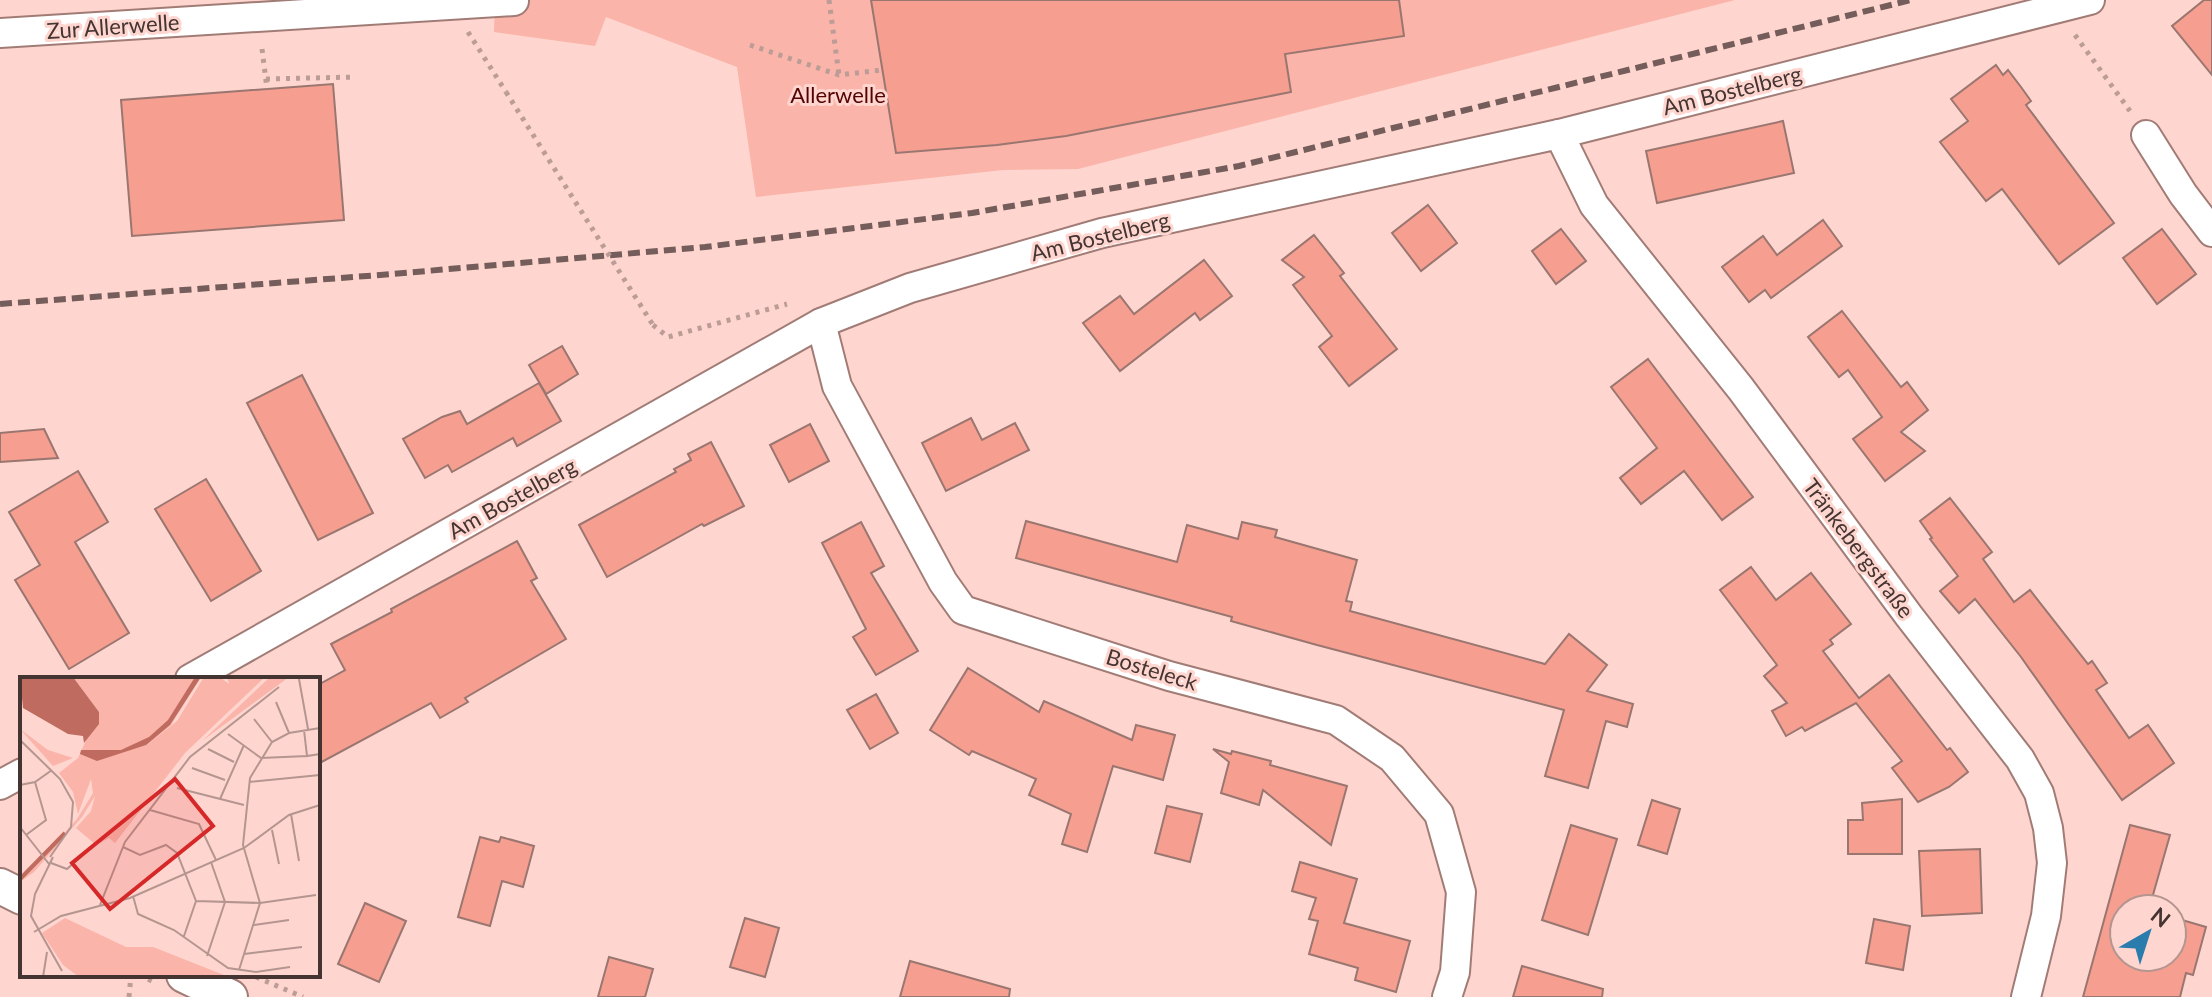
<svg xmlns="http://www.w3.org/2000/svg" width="2212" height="997" viewBox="0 0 2212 997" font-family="Lato,sans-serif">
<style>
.green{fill:#fab4a9}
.building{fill:#f69e90;stroke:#9a7670;stroke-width:2}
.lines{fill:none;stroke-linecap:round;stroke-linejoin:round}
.minor-casing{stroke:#a17c76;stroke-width:32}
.tertiary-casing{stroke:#a17c76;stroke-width:38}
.path{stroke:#bc9c96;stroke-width:5;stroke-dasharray:4 6;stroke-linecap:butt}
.minor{stroke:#fff;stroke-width:28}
.tertiary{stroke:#fff;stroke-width:34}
.rail{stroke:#745d5a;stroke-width:6;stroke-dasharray:12 6;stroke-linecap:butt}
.path-bridge{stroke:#bc9c96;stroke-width:5;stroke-dasharray:4 6;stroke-linecap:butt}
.labels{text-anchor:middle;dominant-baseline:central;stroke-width:6;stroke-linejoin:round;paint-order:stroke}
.street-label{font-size:22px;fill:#443432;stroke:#ffd6cf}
.park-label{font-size:22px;fill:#530402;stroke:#ffd6cf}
.inset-river{fill:none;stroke:#bf6b5f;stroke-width:4}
.inset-road{fill:none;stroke:#b49590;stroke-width:2}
.view{fill:#d62828;fill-opacity:0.15;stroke:#d62828;stroke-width:4}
.inset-edge{fill:none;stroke:#443432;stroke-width:4}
</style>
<rect width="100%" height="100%" fill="#ffd6cf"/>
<polygon class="green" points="495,0 1735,0 1078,169 1003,170 756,197 737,67 606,17 595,46 494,32"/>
<g class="building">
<polygon points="871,0 1399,0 1404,36 1285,54 1291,92 1066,136 997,145 896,153"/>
<polygon points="2204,0 2212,0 2212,75 2172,26"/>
<polygon points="1996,65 2003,75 2008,70 2021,87 2031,101 2026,105 2114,223 2059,264 2002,189 1986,201 1940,142 1968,121 1951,99"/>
<polygon points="333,84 344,220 132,236 121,100"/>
<polygon points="1783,121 1794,173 1657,203 1646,151"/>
<polygon points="1428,205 1457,243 1421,271 1392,233"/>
<polygon points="1823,220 1842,246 1771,298 1765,290 1749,302 1722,267 1763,236 1777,255"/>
<polygon points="1561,229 1586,261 1556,284 1532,251"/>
<polygon points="2162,229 2196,274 2157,304 2123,258"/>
<polygon points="1314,235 1344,273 1340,276 1397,349 1349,386 1319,347 1332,336 1293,285 1304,277 1282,260"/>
<polygon points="1204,260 1232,296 1200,320 1195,313 1120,371 1083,323 1120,296 1134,314"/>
<polygon points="1842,311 1901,387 1907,382 1928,410 1901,432 1925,451 1885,481 1853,439 1882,417 1848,370 1839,377 1808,337"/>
<polygon points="562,346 578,374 546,394 529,365"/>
<polygon points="1648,359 1753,497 1722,520 1684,471 1641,504 1620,478 1657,448 1611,387"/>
<polygon points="302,375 373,513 318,540 247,403"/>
<polygon points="539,383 561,421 517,446 513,438 452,472 448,465 425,478 403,439 442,417 460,411 467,424"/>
<polygon points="971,418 982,440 1015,423 1029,450 946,491 922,443"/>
<polygon points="810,424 829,461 789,482 770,445"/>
<polygon points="44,429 58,458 0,462 0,433"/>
<polygon points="711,442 744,506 704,526 702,524 607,577 579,525 676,472 674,469 691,460 688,454"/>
<polygon points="78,471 108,522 75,542 129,633 69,669 15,580 40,565 9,512"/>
<polygon points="206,479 261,571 211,601 155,509"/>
<polygon points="1950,498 1992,552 1983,559 2014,602 2030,590 2088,664 2092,661 2107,683 2096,690 2129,738 2148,725 2174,763 2122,800 2021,657 1975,599 1959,613 1940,591 1958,576 1930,539 1932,538 1920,521"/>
<polygon points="1026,521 1177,562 1187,525 1238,539 1242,522 1277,530 1275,537 1357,560 1346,601 1352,602 1350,611 1545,664 1569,634 1607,665 1587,691 1633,704 1627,727 1606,721 1588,788 1545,776 1564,710 1317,645 1231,621 1232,617 1016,558"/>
<polygon points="861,522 884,566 871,573 918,651 876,675 853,637 866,629 822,543"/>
<polygon points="517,541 537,578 531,581 566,639 465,698 468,702 440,718 431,703 318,764 318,685 345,670 331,644 392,612 391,609"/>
<polygon points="1751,567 1776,600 1811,573 1851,624 1830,640 1833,644 1823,651 1859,698 1889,675 1947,750 1950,748 1968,772 1949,787 1918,802 1892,768 1902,761 1856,703 1805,731 1802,727 1786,736 1772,711 1787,703 1764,676 1777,665 1720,590"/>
<polygon points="968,668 1039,712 1044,701 1132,740 1136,725 1175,735 1163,780 1113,766 1087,852 1062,844 1071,814 1029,795 1036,779 972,751 969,755 930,730"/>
<polygon points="876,694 898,733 870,749 847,710"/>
<polygon points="1213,749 1231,754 1232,751 1271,761 1270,765 1347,786 1331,845 1263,790 1259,805 1221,793 1229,762"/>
<polygon points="1902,799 1902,854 1848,854 1848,820 1863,820 1862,803"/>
<polygon points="1652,800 1680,809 1667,854 1638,845"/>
<polygon points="1167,806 1202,814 1190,862 1155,853"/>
<polygon points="1571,825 1617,839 1588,935 1542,920"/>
<polygon points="2130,825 2170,835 2149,909 2124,909 2124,957 2172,957 2172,917 2206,927 2193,975 2186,973 2180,997 2083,997"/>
<polygon points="480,837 499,842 501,837 534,846 523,887 502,881 490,926 458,917"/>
<polygon points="1980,849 1982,913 1922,916 1919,851"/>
<polygon points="1300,862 1357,879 1344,923 1410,941 1396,992 1355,980 1358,968 1309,954 1318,921 1309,919 1316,898 1292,891"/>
<polygon points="365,903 406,921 379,982 338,964"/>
<polygon points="745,918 779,928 765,977 730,967"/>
<polygon points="1874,919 1910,926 1903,970 1866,963"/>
<polygon points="609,957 653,969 645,997 598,997"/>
<polygon points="910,961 1010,989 1009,997 900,997"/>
<polygon points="1522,966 1603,989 1602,997 1513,997"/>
</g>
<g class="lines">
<g class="minor-casing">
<g id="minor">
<polyline points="0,33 514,1"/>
<polyline points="1559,134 1594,205 1741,389 1909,616 2020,759 2039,793 2048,828 2052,863 2046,916 2026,997"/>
<polyline points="2146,135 2183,194 2212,232"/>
<polyline points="821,323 837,386 943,582 963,610 1169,676 1336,720 1392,758 1439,814 1461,892 1455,972 1447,997"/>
<polyline points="190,679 821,323 910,288 1102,233 1559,134 2090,0"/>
<polyline points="0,785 22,773"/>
</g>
</g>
<g class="tertiary-casing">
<g id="tertiary">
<polyline points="0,886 22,897"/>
<polyline points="184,975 230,997"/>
</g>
</g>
<g class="path">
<polyline points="829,0 839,75"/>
<polyline points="468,32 506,92"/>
<polyline points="2075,35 2130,111"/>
<polyline points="750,45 839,75 882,70"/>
<polyline points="262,49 267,89"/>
<polyline points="266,79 356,77"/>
<polyline points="653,325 668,337 787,304"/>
<polyline points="139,975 152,981"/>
<polyline points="256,977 303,997"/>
<polyline points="129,997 131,975"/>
</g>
<use href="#minor" class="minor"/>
<use href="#tertiary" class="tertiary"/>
<polyline class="rail" points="0,304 380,275 705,247 972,213 1239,166 1911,0"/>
<polyline class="path-bridge" points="506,92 653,325"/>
</g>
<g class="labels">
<g class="street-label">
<text transform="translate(113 26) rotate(-4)">Zur Allerwelle</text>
<text transform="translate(1732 90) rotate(-14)">Am Bostelberg</text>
<text transform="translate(1100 236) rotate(-14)">Am Bostelberg</text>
<text transform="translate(512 498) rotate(-29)">Am Bostelberg</text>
<text transform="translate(1859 548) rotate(53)">Tränkebergstraße</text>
<text transform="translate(1152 669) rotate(17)">Bosteleck</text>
</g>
<g class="park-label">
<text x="838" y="94">Allerwelle</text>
</g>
</g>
<g transform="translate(20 677)">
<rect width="300" height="300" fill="#ffd6cf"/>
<path d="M 53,0 L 181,0 L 151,48 L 126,69 L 157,44 L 184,0 L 200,0 L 209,7 L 207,0 L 245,0 L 165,76 L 95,166 L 89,161 L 76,168 L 56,151 L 71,134 L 75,119 L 62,140 L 14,195 L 0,205 L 57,142 L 73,116 L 71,102 L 58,137 L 53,115 L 39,96 L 58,81 L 79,35 ZM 250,0 L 269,0 L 182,64 ZM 0,52 L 28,73 L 53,81 L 33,89 ZM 45,241 L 106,270 L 133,270 L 209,300 L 59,300 L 43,288 L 22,256 Z" fill="#fab4a9"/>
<path d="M 0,0 L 53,0 L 79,35 L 79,47 L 64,66 L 63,59 L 48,57 L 3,31 ZM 175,0 L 181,0 L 150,48 L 126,68 L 77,84 L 60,77 L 61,73 L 101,73 L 129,60 L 148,43 Z" fill="#bf6b5f"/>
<path class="inset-river" d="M 0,202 L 45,156"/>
<path class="inset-road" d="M 279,2 L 288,52M 256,25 L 269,56M 234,42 L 252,65M 284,53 L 287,79 L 300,77M 208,57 L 241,81 L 287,79M 0,63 L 40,102 L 53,125 L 51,150 L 30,180M 188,72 L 214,85M 172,91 L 205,103M 229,105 L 300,98M 0,108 L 15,105 L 32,93M 157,111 L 224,128M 200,122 L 224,68M 130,133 L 179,147 L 196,183M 271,137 L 279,184M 0,150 L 29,187M 252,153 L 259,187M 6,158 L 26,143 L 15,105M 103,170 L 120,178 L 146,168 L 157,176 L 176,224 L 164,259M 33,180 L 15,217 L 11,239 L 42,294M 31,186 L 47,192 L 76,166M 113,219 L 118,237 L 154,253 L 208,291 L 236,295 L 270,290M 176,224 L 240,226 L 296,218M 80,228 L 105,165 L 170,80 L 259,10M 234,248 L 269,243M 14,255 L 41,239 L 110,221 L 224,171 L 269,138 L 300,128M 224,277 L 282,270M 187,279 L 205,225 L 191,185M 219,293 L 240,226 L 223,168 L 230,101 L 252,65 L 269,56 L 300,51M 23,300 L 27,275"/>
<path class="view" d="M 155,102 L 193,149 L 90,232 L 52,186 Z"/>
<rect width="300" height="300" class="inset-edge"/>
</g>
<g transform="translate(2148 933) rotate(39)"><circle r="38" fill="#ffd6cf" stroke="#b49590" stroke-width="2"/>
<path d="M0-6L14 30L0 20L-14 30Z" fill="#2a7cad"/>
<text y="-12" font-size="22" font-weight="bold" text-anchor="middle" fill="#443432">N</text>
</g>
</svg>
